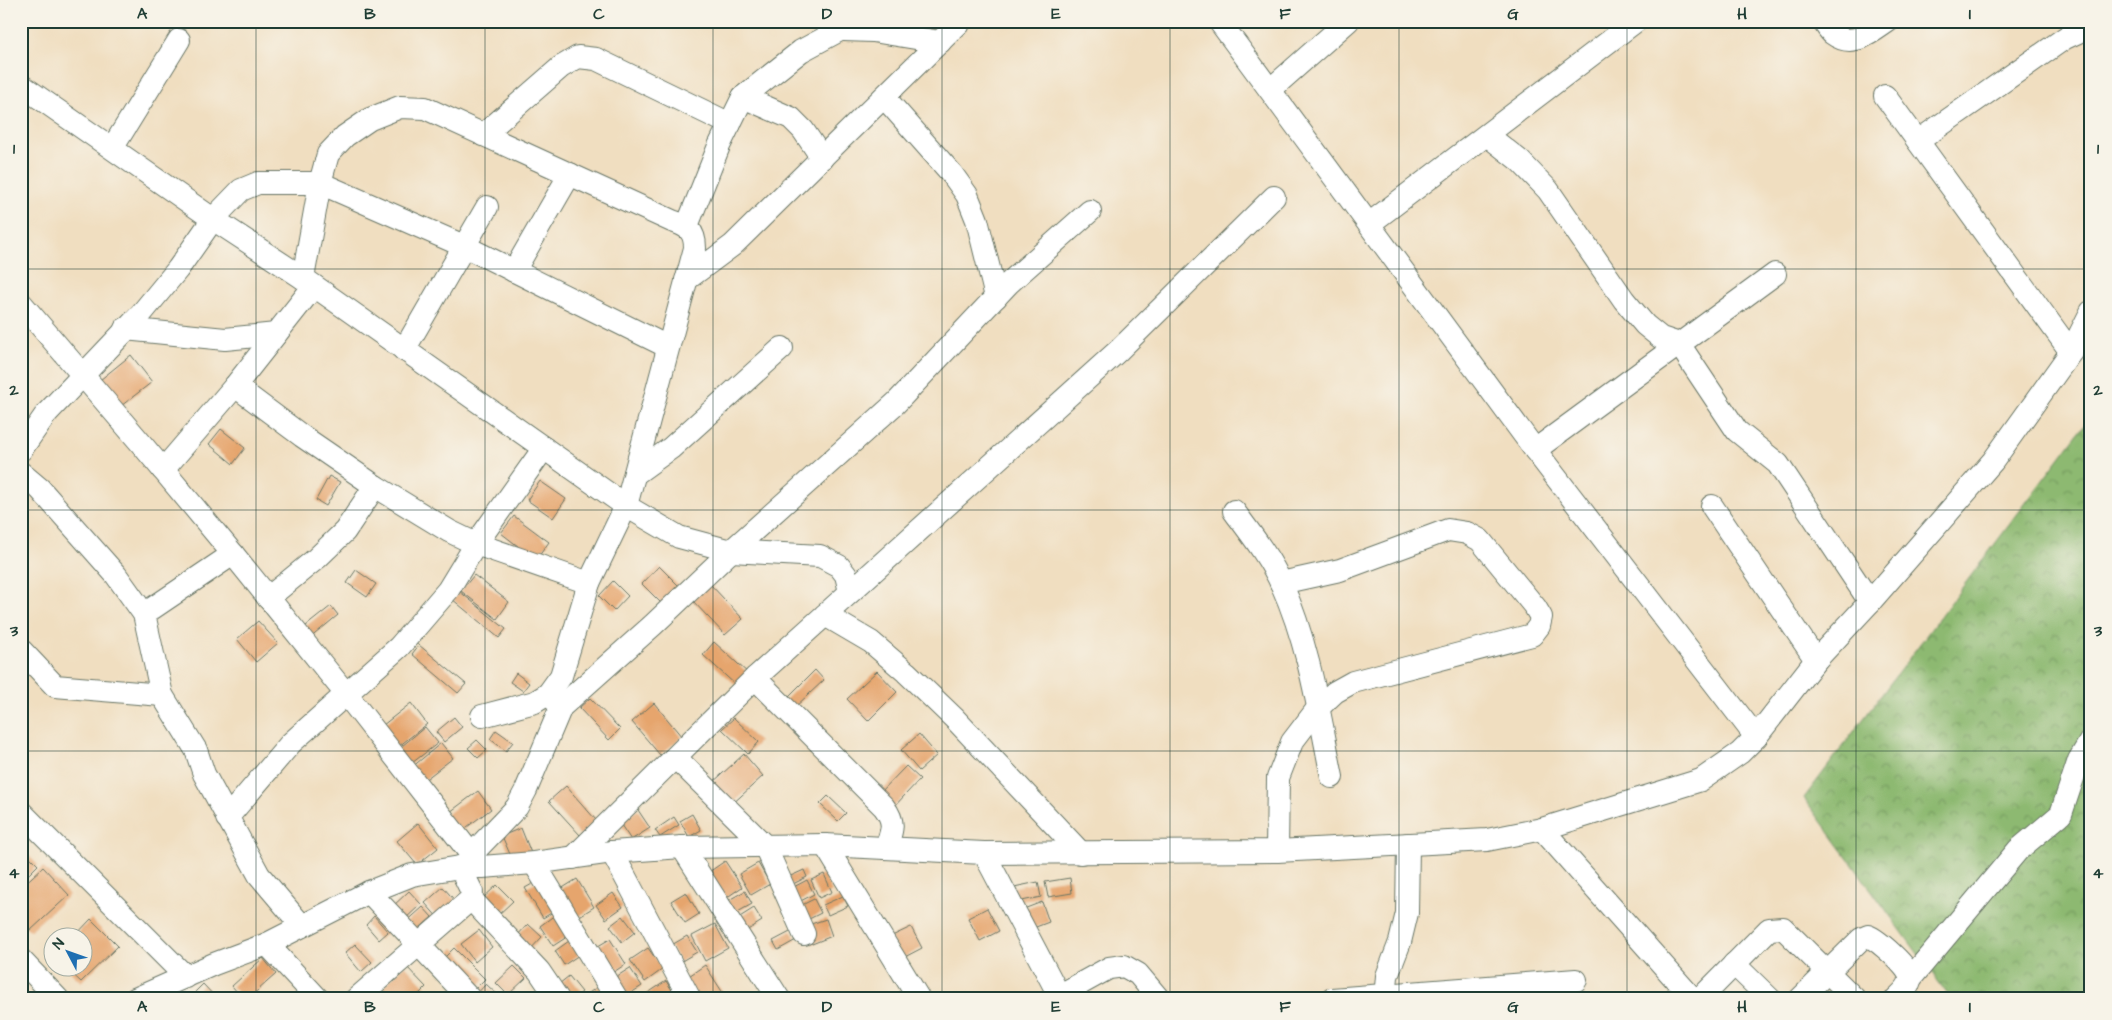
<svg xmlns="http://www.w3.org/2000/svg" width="2112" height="1020" viewBox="0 0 2112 1020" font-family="'Architects Daughter',sans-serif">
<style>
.forest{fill:url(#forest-crowns);stroke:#567b52}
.building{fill:#e6a56d}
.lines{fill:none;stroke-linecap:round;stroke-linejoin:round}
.minor-casing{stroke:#687565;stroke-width:24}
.minor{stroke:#fff;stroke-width:22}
.grid{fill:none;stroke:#1f3d34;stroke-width:1;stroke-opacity:0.55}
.neatline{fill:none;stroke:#1f3d34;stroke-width:2}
.grid-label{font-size:16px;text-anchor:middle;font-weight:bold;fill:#1f3d34}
</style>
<defs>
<pattern id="forest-crowns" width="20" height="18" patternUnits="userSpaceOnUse" patternTransform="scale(1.25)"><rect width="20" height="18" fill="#8db971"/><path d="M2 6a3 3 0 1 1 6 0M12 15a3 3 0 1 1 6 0" fill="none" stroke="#73985e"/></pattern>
</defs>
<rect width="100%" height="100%" fill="#f7f3e8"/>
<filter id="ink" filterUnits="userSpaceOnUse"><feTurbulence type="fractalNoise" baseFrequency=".02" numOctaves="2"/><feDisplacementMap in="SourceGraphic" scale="10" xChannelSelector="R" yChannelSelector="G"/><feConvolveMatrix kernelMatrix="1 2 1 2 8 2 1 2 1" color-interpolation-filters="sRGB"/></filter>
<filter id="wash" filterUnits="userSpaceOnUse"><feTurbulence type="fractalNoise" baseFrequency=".0096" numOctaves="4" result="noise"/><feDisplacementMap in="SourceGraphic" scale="20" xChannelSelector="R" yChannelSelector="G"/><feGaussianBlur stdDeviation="1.12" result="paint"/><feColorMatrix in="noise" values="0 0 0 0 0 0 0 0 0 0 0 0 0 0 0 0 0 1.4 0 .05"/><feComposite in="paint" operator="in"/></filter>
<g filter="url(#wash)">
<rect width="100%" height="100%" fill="#f0dec0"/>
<polygon class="forest" points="2091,416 2091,999 1951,999 1804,798"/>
<g id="blocks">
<g class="building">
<polygon points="131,355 152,382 121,406 100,380"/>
<polygon points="221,429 245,448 233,464 209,444"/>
<polygon points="329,476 340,482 326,506 316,500"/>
<polygon points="540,481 566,499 553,518 527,500"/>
<polygon points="514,516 549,542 536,560 501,533"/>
<polygon points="659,566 680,587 663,605 642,584"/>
<polygon points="356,570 376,584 367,597 347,583"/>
<polygon points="474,575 509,602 497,619 461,591"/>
<polygon points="613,581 628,596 614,611 599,596"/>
<polygon points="709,583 743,619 725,635 692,600"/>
<polygon points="459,591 506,629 499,638 452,599"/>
<polygon points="331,606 338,615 309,639 301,630"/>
<polygon points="258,621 278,643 256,662 237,639"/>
<polygon points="714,642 749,674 738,687 703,655"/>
<polygon points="419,645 466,684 458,693 412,654"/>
<polygon points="815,670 824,680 793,709 785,700"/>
<polygon points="877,671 897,692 868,721 847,699"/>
<polygon points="516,673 529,683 523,691 510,682"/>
<polygon points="590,698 620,729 609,740 579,708"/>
<polygon points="411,703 427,724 394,750 378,729"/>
<polygon points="654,703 682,737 660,755 632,722"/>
<polygon points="454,717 462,727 444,742 436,732"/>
<polygon points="734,718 759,742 748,754 722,729"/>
<polygon points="425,727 438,743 408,766 396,751"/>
<polygon points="496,730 513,742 506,751 490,739"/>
<polygon points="919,734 937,755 919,771 901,750"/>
<polygon points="477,740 487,750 478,758 468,748"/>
<polygon points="441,743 453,758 422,782 411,768"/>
<polygon points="744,754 763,776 730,806 711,784"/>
<polygon points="906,766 920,779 891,810 877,796"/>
<polygon points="566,786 596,820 580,835 549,801"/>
<polygon points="478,791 491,809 459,833 446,815"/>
<polygon points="828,796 846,813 838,821 820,804"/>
<polygon points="638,810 650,828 631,840 619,822"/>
<polygon points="692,814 701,830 689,837 680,821"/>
<polygon points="674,817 679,825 660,837 655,830"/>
<polygon points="418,823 438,848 417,865 397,841"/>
<polygon points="521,828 531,853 513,861 502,836"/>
<polygon points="21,848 38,865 21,882"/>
<polygon points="725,861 742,887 726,898 709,872"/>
<polygon points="758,863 770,884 751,895 739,874"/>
<polygon points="43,867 69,895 30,931 21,922 21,887"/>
<polygon points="804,870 807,877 787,887 784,879"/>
<polygon points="824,874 832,892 819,898 811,880"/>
<polygon points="543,878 561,907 543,918 525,888"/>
<polygon points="1070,878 1072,893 1048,897 1045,882"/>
<polygon points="577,879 594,907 578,917 561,889"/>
<polygon points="807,880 814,894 795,904 788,890"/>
<polygon points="1038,882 1041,897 1017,902 1014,887"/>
<polygon points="497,885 513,901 497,916 481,900"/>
<polygon points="443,887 457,903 439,919 425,903"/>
<polygon points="409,891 421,904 403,921 391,908"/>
<polygon points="745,891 752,904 734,914 727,901"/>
<polygon points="686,892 699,914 685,923 671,901"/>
<polygon points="613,893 623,907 606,919 596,905"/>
<polygon points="843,896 848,906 828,915 823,905"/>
<polygon points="814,899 821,913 803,922 796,908"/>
<polygon points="1042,902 1049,922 1028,930 1021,910"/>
<polygon points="423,907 432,917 413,934 404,924"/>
<polygon points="754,908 762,921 743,933 735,920"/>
<polygon points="987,908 999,931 980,941 968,918"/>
<polygon points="559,912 573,933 553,946 540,926"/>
<polygon points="374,916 388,932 379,940 366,925"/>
<polygon points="623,916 635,932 622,942 610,926"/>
<polygon points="91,919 118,946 81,982 66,968 82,968 82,938 73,938"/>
<polygon points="826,919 832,936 812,944 805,926"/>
<polygon points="528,924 542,937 528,952 514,939"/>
<polygon points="715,924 728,948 705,961 692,936"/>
<polygon points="911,927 922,948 901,959 890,937"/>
<polygon points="479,930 492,947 475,962 461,944"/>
<polygon points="792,931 796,940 778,950 773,941"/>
<polygon points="687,936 697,952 680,962 670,946"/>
<polygon points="610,939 626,964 609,975 593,949"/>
<polygon points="569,941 579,955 564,965 555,951"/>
<polygon points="355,944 372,962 361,972 345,953"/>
<polygon points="454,948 485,979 470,994 439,963"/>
<polygon points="648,948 663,969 645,982 630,960"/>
<polygon points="263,958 276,974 248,999 243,999 232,986"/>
<polygon points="405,965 426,987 414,999 384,999 378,992"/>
<polygon points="705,965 723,993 714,999 694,999 683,980"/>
<polygon points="514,966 526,978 508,995 496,983"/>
<polygon points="630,968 642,986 623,998 611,980"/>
<polygon points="569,976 582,992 574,999 563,999 554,988"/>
<polygon points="666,981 678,999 648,999 645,995"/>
<polygon points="203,984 217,999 188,999"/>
<polygon points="486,984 502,999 472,999"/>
<polygon points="599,986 608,999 584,999 583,997"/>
</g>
</g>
</g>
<g filter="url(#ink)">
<use href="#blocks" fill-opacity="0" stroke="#687565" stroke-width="1"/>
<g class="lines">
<g class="minor-casing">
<g id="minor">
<polyline points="1219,21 1535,450 1756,737"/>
<path d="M 1823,21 C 1826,25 1829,31 1833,34 C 1853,49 1872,32 1888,21"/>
<polyline points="844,30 873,31 940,42"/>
<polyline points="21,85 213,219 303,278 626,506 679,537 731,551 820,556 839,566 846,575 850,592"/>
<polyline points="1271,89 1348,21"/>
<polyline points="1885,96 2071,352"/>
<polyline points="743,97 791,118 803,130 822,158"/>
<polyline points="884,97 952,174 967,195 977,220 996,297"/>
<polyline points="483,135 561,67 578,57 596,59 730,124"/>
<polyline points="1487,135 1520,161 1548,190 1624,300 1645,325 1661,338 1679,344 1737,431 1778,464 1870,602"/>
<polyline points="1918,141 2065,38 2091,26"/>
<polyline points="113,147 179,40"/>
<polyline points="1369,224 1636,21"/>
<polyline points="687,226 719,146 743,97 801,51 840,30 861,21"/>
<polyline points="514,271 570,174"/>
<polyline points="303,278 320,183 466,247 668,347"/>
<polyline points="686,280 733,245 961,21"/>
<polyline points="21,303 139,441 233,554 346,694 481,867"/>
<polyline points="125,329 225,339 276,334"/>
<polyline points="404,350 487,207"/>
<polyline points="235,386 314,286"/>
<path d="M 21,450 L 46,414 L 141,314 L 178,269 L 213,219 L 241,190 L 258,183 L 320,183 L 328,154 L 345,136 L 370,119 L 400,107 L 425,108 L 672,221 C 688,226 695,231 695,248 L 626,506 L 589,583 L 561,676 L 548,694"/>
<polyline points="1535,450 1775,274"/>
<polyline points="163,470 235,386 302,436 375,486"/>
<polyline points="21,473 40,489 116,575 144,614 162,695 196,750 204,774 259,875 302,926"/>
<polyline points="635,474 671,448 782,348"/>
<polyline points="1712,506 1816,660"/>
<path d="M 1234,511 C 1251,534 1270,558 1282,585 C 1309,645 1319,713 1332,777"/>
<polyline points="268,598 317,558 345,531 375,486 449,531 476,544 589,583"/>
<polyline points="144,614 233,554"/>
<polyline points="825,615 871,642 906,672 955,719 1081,853"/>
<polyline points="21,650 55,686 162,695"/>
<path d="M 755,678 L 884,807 C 896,823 892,830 886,848"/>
<polyline points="482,716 535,702 548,694 559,704"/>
<polyline points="676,758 765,846 804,934"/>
<polyline points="21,812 186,977"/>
<polyline points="227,818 291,743 399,647 448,590 476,544 544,448"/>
<polyline points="1542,829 1693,999"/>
<polyline points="825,845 919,999"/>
<polyline points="682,847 779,999"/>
<polyline points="1277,851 1278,778 1292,742 1318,708 1335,692 1353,682 1532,635 1539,626 1541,617 1535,607 1480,540 1467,533 1448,530 1340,570 1281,583"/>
<polyline points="612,852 690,999"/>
<polyline points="984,853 1061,999"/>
<polyline points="471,855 517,807 526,790 561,707 653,625 731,551 896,403 1009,283 1090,211"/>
<polyline points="573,858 755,678 1119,350 1274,197"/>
<polyline points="534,863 617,999"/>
<polyline points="369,892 470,999"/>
<polyline points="471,899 539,971 558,999"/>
<polyline points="267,944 318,999"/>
<polyline points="21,960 58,999"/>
<polyline points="1734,964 1770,999"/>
<polyline points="1911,978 2018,850 2061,814 2079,760 2091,740"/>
<polyline points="135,999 214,964 267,944 369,892 412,875 460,867 482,867 534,863 612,852 682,847 825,845 984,853 1277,851 1487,840 1542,829 1701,780 1740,753 1756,737 1816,660 1870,602 1993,461 2071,352 2091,312"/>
<polyline points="356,999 471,899 472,892 460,867"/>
<polyline points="1053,999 1109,968 1124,966 1138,974 1159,999"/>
<polyline points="1332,999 1576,980"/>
<polyline points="1385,999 1387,976 1400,942 1407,913 1408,844"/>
<polyline points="1700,999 1769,929 1783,928 1855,999"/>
<path d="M 1800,999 L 1861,939 L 1868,936 C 1878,940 1909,967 1910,977 C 1911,986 1902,993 1896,999"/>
</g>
</g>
<use href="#minor" class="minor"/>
</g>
</g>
<path class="grid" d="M 256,21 L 256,999M 485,21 L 485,999M 713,21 L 713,999M 942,21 L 942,999M 1170,21 L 1170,999M 1399,21 L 1399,999M 1627,21 L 1627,999M 1856,21 L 1856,999M 21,269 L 2091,269M 21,510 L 2091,510M 21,751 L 2091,751"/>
<rect width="2112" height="1020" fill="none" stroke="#f7f3e8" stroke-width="55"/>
<g transform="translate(68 952) rotate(311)"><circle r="24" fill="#f7f3e8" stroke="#a1aaa0"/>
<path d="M0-4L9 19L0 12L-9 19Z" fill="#1f6fb2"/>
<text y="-8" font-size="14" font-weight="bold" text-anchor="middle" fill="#1f3d34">N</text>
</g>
<rect x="28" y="28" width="2056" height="964" class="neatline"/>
<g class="grid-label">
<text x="142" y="19">A</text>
<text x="370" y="19">B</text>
<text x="599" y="19">C</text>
<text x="827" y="19">D</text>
<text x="1056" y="19">E</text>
<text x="1285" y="19">F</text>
<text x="1513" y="19">G</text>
<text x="1742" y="19">H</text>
<text x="1970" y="19">I</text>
<text x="14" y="154">1</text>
<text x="2098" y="154">1</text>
<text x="14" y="395">2</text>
<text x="2098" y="395">2</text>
<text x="14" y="636">3</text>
<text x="2098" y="636">3</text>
<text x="14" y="878">4</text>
<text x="2098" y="878">4</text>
<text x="142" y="1012">A</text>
<text x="370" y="1012">B</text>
<text x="599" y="1012">C</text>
<text x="827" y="1012">D</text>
<text x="1056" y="1012">E</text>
<text x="1285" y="1012">F</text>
<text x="1513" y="1012">G</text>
<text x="1742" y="1012">H</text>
<text x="1970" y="1012">I</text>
</g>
</svg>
